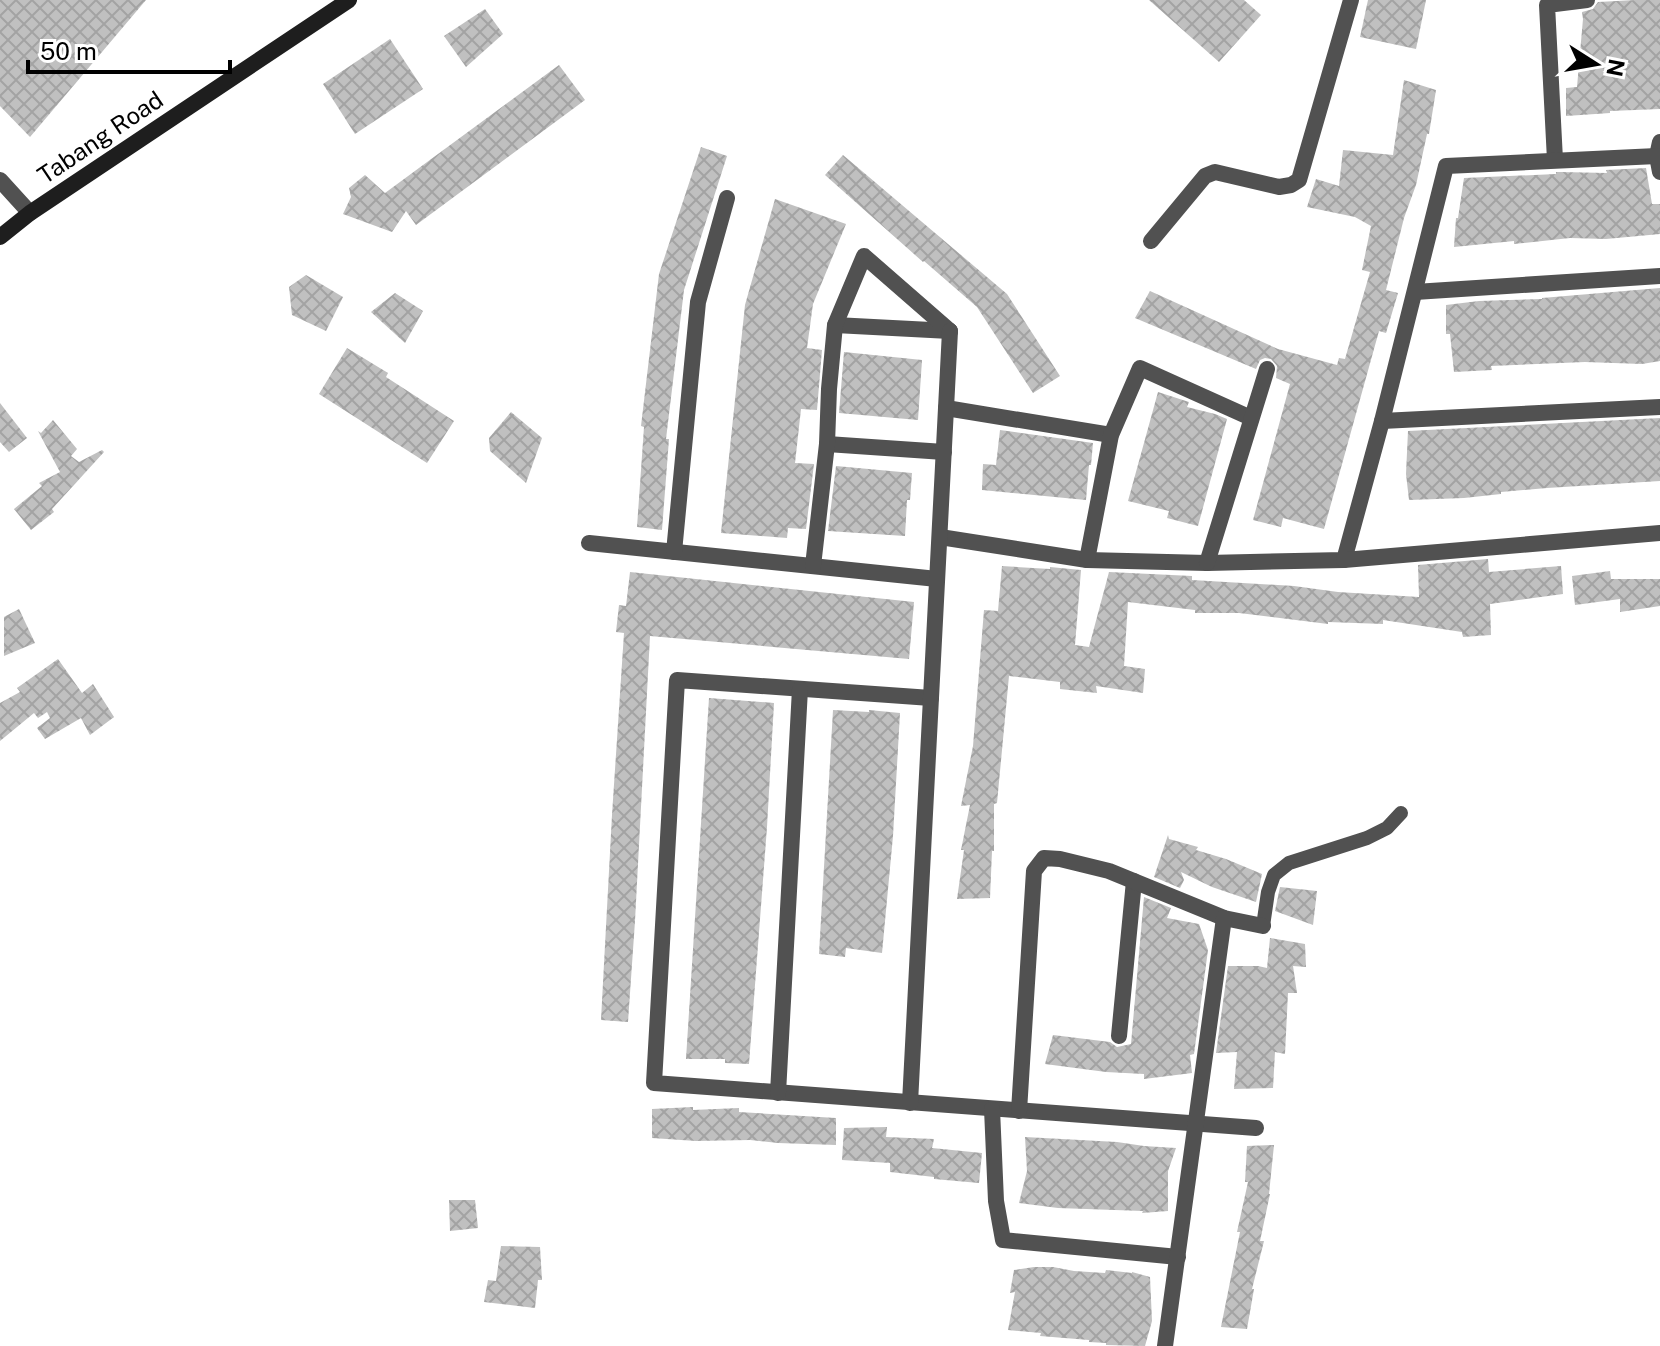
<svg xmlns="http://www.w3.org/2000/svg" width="1660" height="1346" viewBox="0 0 1660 1346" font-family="'Public Sans',sans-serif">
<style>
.building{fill:url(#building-cross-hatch)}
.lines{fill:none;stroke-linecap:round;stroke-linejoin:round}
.service{stroke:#515151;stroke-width:14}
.minor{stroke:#515151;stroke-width:16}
.secondary{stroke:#1e1e1e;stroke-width:16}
.labels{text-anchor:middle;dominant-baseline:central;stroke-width:6;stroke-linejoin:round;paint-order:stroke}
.street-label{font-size:24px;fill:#000;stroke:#fff}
</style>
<defs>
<pattern id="building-cross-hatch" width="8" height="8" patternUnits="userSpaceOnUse" patternTransform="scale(2)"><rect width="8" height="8" fill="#c0c0c0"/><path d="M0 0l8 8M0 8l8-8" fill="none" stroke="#a3a3a3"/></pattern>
</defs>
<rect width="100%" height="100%" fill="#fff"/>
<g class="building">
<polygon points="0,0 146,0 30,137 0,106"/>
<polygon points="1149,0 1244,0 1261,15 1219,62"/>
<polygon points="1368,0 1426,0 1416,49 1360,37"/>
<polygon points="1635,0 1660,0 1660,109 1610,111 1610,113 1566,116 1566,88 1577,87 1583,19 1582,12 1593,9 1598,2"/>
<polygon points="485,9 503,34 466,67 444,36"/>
<polygon points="390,39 423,89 355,134 323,84"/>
<polygon points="559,65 585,100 416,225 406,211 392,232 343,214 351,197 349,188 365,175 385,193"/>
<polygon points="1404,80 1436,90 1429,134 1427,134 1416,185 1404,218 1386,290 1398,293 1386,333 1379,331 1324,529 1283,518 1281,527 1253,520 1290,384 1276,378 1277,366 1271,359 1265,358 1260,360 1256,369 1135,318 1150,291 1278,349 1337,365 1339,358 1345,359 1370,272 1362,270 1371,226 1355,217 1307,207 1316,179 1339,186 1343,150 1393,155"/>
<polygon points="701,147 727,156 684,290 666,439 669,439 662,530 637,527 644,427 641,426 659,274"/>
<polygon points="843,155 1007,294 1060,376 1033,393 977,307 924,261 923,262 825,175"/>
<polygon points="1646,168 1652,204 1660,204 1660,234 1606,239 1570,238 1514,244 1514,241 1454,247 1456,218 1458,218 1464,178 1556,174 1556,172 1561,172 1607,173 1606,170"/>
<polygon points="775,199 846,224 813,304 807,348 822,350 817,410 801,409 795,463 814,464 806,529 788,528 787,538 721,533 745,305"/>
<polygon points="306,275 343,297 326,331 292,315 289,287"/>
<polygon points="1660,288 1660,361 1642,364 1585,362 1491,366 1492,370 1454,372 1450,334 1446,334 1446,305 1479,301 1542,299 1542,298"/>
<polygon points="395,293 423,311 405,343 371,312"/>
<polygon points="347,348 388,373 386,377 454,421 427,463 319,394"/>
<polygon points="844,352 922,360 918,420 839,413"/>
<polygon points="1158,392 1189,402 1187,407 1215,414 1227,419 1198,526 1167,518 1169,511 1128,501"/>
<polygon points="0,403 27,438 9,452 0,442"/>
<polygon points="511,412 542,438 526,483 490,451 489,438"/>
<polygon points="1660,418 1660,481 1547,488 1501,492 1501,494 1464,498 1409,500 1406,474 1408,431"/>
<polygon points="53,420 77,449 71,456 79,462 102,450 104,452 52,509 54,512 31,530 14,509 42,486 39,483 60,472 38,431 41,433"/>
<polygon points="1000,430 1093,443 1091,465 1089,465 1086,500 982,490 983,464 996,465"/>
<polygon points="836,466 912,473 910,500 907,500 905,536 828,531"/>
<polygon points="1488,559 1489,572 1561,566 1563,594 1490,604 1491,635 1463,637 1462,632 1383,620 1383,624 1328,622 1328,624 1239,613 1195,613 1195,610 1128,602 1124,666 1145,669 1143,693 1096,686 1097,693 1060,689 1060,682 1009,676 997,803 994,804 994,851 992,851 990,898 957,899 964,850 961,850 970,805 961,806 973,746 984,610 998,611 1002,566 1050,569 1050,567 1081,570 1075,645 1089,647 1109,572 1192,576 1192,580 1294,586 1338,592 1419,597 1418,565"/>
<polygon points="1610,571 1611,579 1660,579 1660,606 1620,612 1620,599 1575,605 1572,576"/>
<polygon points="630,572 914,602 909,659 650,636 635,921 628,1022 601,1020 612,815 624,633 616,632 619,605 626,606"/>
<polygon points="19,609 35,643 4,656 4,617"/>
<polygon points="58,659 82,693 93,684 114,717 90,735 81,718 45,739 37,728 50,718 47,712 38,718 34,713 0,741 0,703 20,692 17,688"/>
<polygon points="709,698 774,703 767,827 749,1064 725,1063 725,1059 686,1059"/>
<polygon points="833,710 869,712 869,710 900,713 893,836 882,953 846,948 845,957 819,954"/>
<polygon points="1168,835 1169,839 1198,847 1196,850 1226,859 1262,874 1256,902 1212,887 1181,872 1184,880 1180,888 1154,877"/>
<polygon points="1280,887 1317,891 1313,925 1275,911"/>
<polygon points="1144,897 1171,908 1167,918 1199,924 1208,950 1194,1054 1190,1055 1192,1073 1144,1079 1144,1074 1106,1072 1045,1064 1053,1035 1110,1042 1117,1047 1131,1044"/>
<polygon points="1270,938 1305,944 1306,967 1293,966 1297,993 1288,993 1285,1054 1275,1052 1273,1088 1234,1089 1237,1052 1216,1053 1228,966 1258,966 1267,968"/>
<polygon points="693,1107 693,1110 739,1108 739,1112 836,1118 836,1145 778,1143 750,1140 696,1141 652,1138 652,1109"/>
<polygon points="887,1127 886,1137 934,1139 932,1148 982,1153 979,1183 934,1179 934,1177 890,1172 890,1163 842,1160 844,1128"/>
<polygon points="1025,1137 1117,1142 1144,1146 1176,1148 1168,1171 1168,1211 1142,1213 1143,1211 1058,1208 1019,1203 1027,1171"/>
<polygon points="1274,1145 1269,1194 1270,1194 1260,1241 1264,1241 1252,1289 1254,1289 1247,1329 1221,1327 1240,1232 1237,1232 1248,1182 1245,1182 1247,1146"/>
<polygon points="449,1200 475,1200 478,1228 450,1231"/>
<polygon points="501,1246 540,1247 542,1280 538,1280 535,1308 484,1302 488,1280 496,1281"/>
<polygon points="1034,1267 1053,1267 1074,1271 1105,1273 1106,1270 1132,1273 1132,1272 1150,1277 1152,1321 1145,1346 1106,1345 1106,1343 1089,1342 1089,1340 1040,1336 1041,1333 1008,1330 1015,1292 1010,1293 1014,1270"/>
</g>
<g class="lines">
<polyline class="service" points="1263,926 1268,892 1274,875 1289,863 1367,838 1387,828 1401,813"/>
<g class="minor">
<polyline points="1660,142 1657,156 1660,172"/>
<polyline points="1555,160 1547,5 1587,0"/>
<polyline points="0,180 30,213"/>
<polyline points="1151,241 1205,176 1215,172 1279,187 1291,185 1299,180 1351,0"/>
<polyline points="1415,292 1660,276"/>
<polyline points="835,325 950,331"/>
<polyline points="946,408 1111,435"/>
<polyline points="1382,421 1660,407"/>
<polyline points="827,444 944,452"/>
<polyline points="940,537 1087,560 1207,563 1344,560 1382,421 1446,166 1657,156"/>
<polyline points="589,543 937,579"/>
<polyline points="674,552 698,302 727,198"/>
<polyline points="1087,560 1111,435 1140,368 1251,418"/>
<polyline points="1344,560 1660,533"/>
<polyline points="1207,563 1267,369"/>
<polyline points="813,566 827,444 829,389 835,325 864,256 950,331"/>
<polyline points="931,698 677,680 654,1083 1256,1128"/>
<polyline points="1119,1036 1134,881"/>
<polyline points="778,1093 800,689"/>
<polyline points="910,1103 950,331"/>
<polyline points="992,1109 996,1201 1003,1240 1178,1257"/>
<polyline points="1019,1111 1034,871 1044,858 1060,859 1109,871 1224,918 1263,926"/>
<polyline points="1165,1346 1224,918"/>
</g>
<polyline class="secondary" points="0,237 30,213 349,0"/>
</g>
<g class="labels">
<g class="street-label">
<text transform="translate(100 137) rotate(-34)">Tabang Road</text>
</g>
</g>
<g transform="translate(1596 64) rotate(101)" stroke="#ffffff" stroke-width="6" paint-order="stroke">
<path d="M0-6L14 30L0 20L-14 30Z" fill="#000000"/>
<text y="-12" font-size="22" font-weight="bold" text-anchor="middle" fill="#000000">N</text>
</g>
<path d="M28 60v12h202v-12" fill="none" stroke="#000000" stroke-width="4"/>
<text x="40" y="60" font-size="24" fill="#000000" stroke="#ffffff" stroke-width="6" paint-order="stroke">50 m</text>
</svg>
